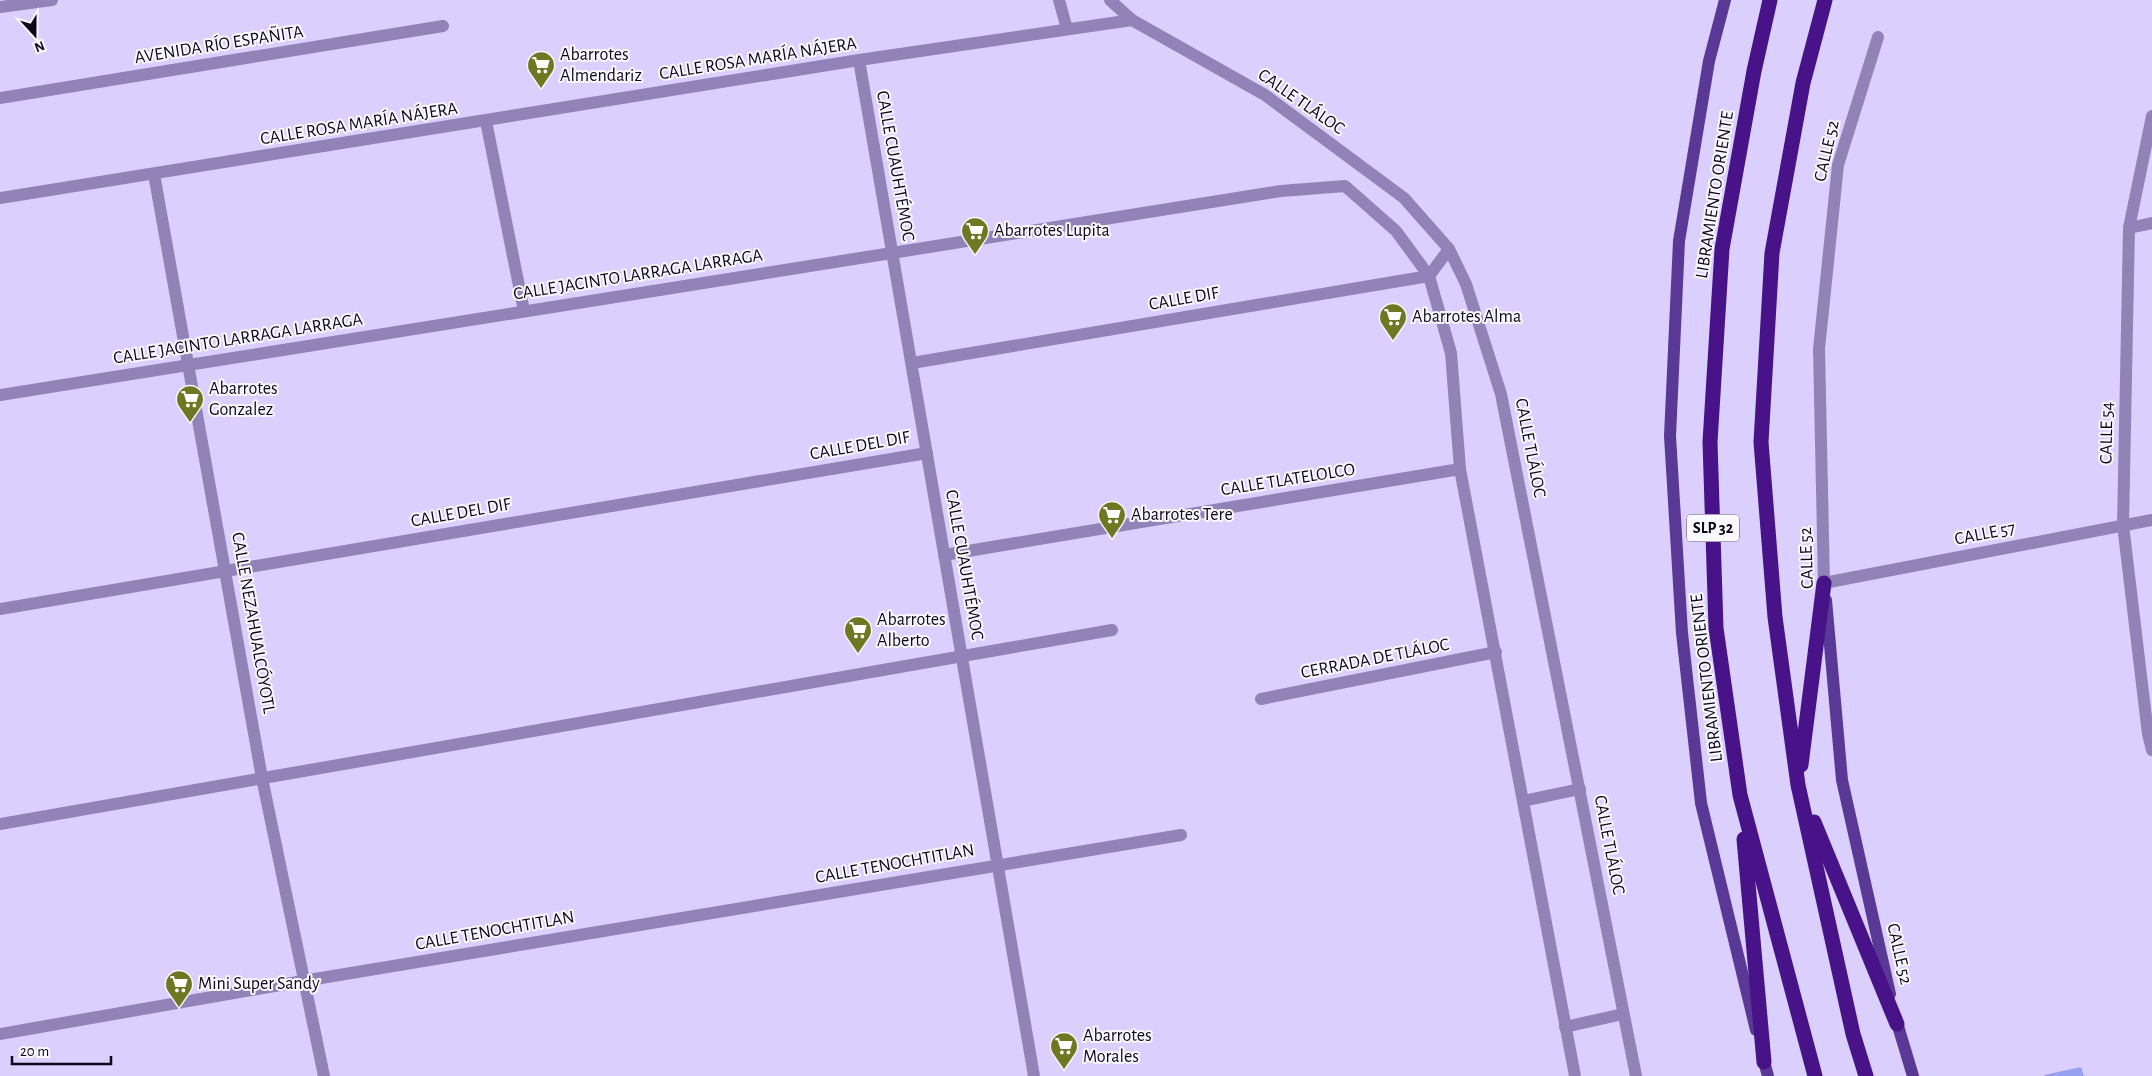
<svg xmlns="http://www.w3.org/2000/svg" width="2152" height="1076" viewBox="0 0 2152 1076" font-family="'Alegreya Sans',sans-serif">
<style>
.building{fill:#96a2f0}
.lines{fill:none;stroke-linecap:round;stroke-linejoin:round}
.minor{stroke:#9183b7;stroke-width:12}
.major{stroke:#5a3896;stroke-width:12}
.highway{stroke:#481288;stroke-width:15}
.labels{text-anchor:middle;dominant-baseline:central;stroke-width:4;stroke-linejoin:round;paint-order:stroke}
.shield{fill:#f9f8fe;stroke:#544f5f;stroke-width:1}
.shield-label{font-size:16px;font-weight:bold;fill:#0d071b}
.street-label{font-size:18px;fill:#0d071b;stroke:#f9f8fe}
.poi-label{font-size:18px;fill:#0d071b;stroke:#f9f8fe;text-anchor:start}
</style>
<rect width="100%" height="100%" fill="#dbcffe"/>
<polygon class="building" points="2081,1067 2084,1076 2045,1076 2044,1075"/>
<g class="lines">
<g class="minor">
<polyline points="1059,0 1067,29"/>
<polyline points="1110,0 1132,20 1265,95 1404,198 1449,249 1466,284 1501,394 1636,1076"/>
<polyline points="0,7 52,0"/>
<polyline points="1878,37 1838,165 1819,349 1824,583 2152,520"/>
<polyline points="859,60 1034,1076"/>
<polyline points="0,98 443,26"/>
<polyline points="2152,116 2129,228 2123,525 2148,734 2152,750"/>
<polyline points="486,121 524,311"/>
<polyline points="154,174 262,778 324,1076"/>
<polyline points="0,198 859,60 1132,20"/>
<polyline points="2129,228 2152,223"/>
<polyline points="912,363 1429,276 1449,249"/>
<polyline points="0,395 1281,191 1345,186 1396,231 1429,276 1451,353 1460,469 1575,1076"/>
<polyline points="944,555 1460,469"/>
<polyline points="0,609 927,453"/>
<polyline points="1261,699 1496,652"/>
<polyline points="1523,801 1580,789"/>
<polyline points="0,824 1112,630"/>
<polyline points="1565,1027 1623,1014"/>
<polyline points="0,1034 303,981 1181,835"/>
</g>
<g class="major">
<polyline points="1725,0 1709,61 1679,241 1670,436 1682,633 1701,803 1756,1030"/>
<polyline points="1826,600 1842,780 1890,994"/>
<polyline points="1895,1016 1913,1076"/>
<polyline points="1762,1054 1768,1076"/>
</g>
<g class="highway">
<polyline points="1770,0 1754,71 1722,249 1710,442 1716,628 1740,795 1815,1076"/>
<polyline points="1825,0 1803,83 1772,253 1761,442 1775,617 1798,785 1853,1034 1866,1076"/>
<polyline points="1801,765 1824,583"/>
<polyline points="1814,822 1897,1024"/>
<polyline points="1744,839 1764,1062"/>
</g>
</g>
<defs>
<g id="supermarket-pin" transform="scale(1.4375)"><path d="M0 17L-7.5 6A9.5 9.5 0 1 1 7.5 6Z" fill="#6d7823" stroke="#f9f8fe"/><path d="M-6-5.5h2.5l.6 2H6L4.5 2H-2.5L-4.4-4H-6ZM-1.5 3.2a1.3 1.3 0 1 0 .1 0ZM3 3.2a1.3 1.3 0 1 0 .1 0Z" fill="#fff"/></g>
</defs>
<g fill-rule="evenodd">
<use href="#supermarket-pin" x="541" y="65"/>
<use href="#supermarket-pin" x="975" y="231"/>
<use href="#supermarket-pin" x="1393" y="317"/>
<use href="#supermarket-pin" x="190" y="399"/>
<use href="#supermarket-pin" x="1112" y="515"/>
<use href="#supermarket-pin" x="858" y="630"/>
<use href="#supermarket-pin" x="179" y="984"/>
<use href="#supermarket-pin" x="1064" y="1046"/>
</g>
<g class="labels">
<rect class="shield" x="1687" y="514.5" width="52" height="27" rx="4"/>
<g class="shield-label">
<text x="1713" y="528">SLP 32</text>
</g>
<g class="street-label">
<text transform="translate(219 45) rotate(-9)">AVENIDA RÍO ESPAÑITA</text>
<text transform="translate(758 59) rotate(-9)">CALLE ROSA MARÍA NÁJERA</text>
<text transform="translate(1301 102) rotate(35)">CALLE TLÁLOC</text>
<text transform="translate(359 124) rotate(-9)">CALLE ROSA MARÍA NÁJERA</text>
<text transform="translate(1827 151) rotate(-77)">CALLE 52</text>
<text transform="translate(895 166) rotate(80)">CALLE CUAUHTÉMOC</text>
<text transform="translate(1715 195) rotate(-81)">LIBRAMIENTO ORIENTE</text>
<text transform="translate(638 275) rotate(-9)">CALLE JACINTO LARRAGA LARRAGA</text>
<text transform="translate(1184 299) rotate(-10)">CALLE DIF</text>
<text transform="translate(238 339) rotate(-9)">CALLE JACINTO LARRAGA LARRAGA</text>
<text transform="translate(2107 433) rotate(-89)">CALLE 54</text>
<text transform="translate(860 446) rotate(-10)">CALLE DEL DIF</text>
<text transform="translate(1530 448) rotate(79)">CALLE TLÁLOC</text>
<text transform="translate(1288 480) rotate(-9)">CALLE TLATELOLCO</text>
<text transform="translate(461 513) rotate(-10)">CALLE DEL DIF</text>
<text transform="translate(1985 534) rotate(-11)">CALLE 57</text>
<text transform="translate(1807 558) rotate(-92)">CALLE 52</text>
<text transform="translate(964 565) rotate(80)">CALLE CUAUHTÉMOC</text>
<text transform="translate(253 623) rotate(80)">CALLE NEZAHUALCÓYOTL</text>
<text transform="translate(1375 659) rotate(-11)">CERRADA DE TLÁLOC</text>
<text transform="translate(1707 678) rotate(-97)">LIBRAMIENTO ORIENTE</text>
<text transform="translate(1609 845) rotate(79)">CALLE TLÁLOC</text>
<text transform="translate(895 864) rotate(-10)">CALLE TENOCHTITLAN</text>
<text transform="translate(495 931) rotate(-10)">CALLE TENOCHTITLAN</text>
<text transform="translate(1899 954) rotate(77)">CALLE 52</text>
</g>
<g class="poi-label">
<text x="560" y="55">Abarrotes<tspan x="560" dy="21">Almendariz</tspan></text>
<text x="994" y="231">Abarrotes Lupita</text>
<text x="1412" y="317">Abarrotes Alma</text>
<text x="209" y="389">Abarrotes<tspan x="209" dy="21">Gonzalez</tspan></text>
<text x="1131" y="515">Abarrotes Tere</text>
<text x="877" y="620">Abarrotes<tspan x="877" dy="21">Alberto</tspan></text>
<text x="198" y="984">Mini Super Sandy</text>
<text x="1083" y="1036">Abarrotes<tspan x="1083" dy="21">Morales</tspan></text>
</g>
</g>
<g transform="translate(35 35) rotate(159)" stroke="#f9f8fe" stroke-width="4" paint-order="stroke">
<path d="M0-4L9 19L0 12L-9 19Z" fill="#0d071b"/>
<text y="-8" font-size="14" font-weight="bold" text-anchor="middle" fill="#0d071b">N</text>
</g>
<path d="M12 1056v8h99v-8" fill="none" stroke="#0d071b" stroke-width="2.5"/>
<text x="20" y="1056" font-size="15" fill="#0d071b" stroke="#f9f8fe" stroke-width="4" paint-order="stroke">20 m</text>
</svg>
